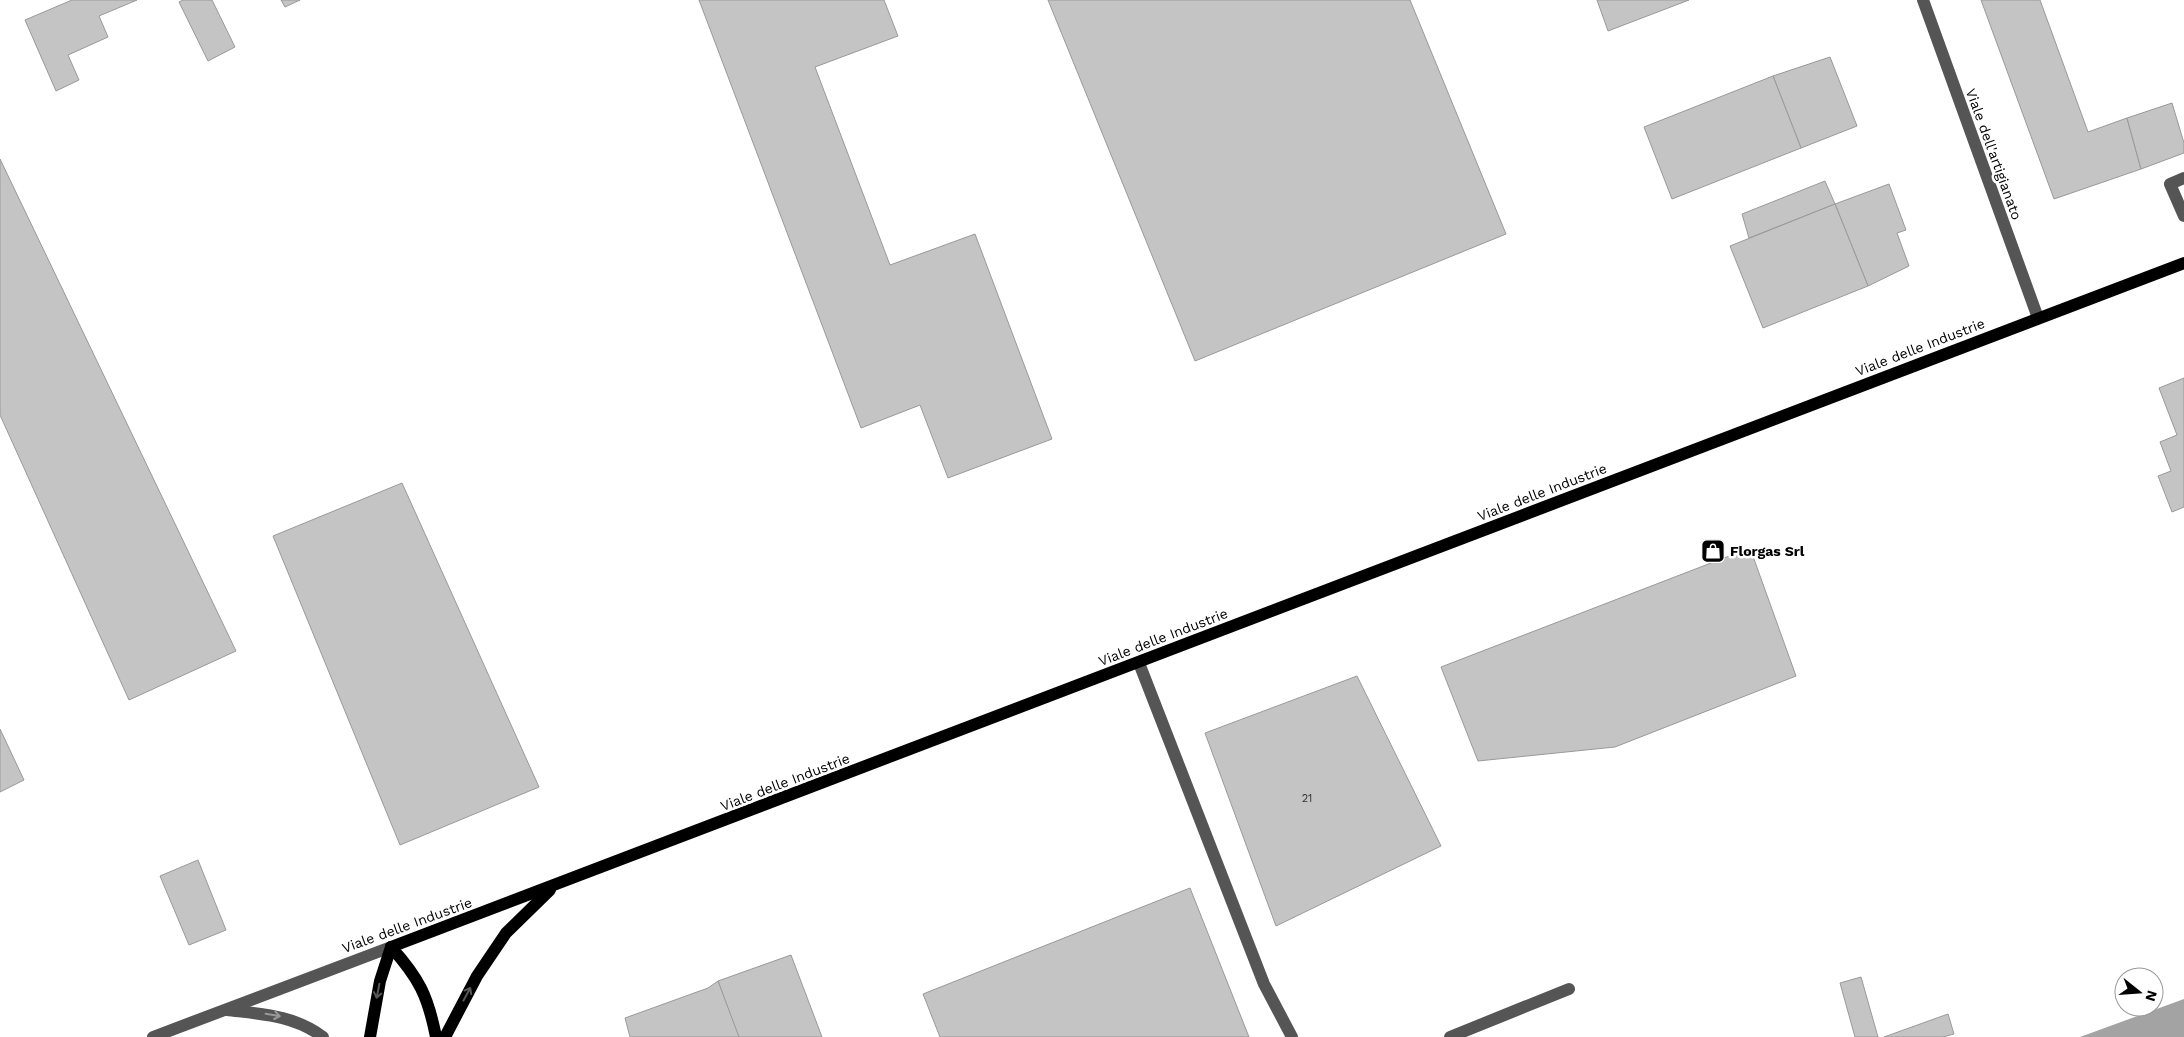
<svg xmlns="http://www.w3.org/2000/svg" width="2184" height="1037" viewBox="0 0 2184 1037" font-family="'Work Sans',sans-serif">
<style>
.water{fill:#a3a3a3}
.building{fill:#c4c4c4;stroke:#999}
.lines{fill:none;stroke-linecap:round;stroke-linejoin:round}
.minor{stroke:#555;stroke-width:12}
.major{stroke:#000;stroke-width:12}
.oneway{stroke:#595959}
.oneway2{stroke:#999}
.labels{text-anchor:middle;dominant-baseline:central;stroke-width:5;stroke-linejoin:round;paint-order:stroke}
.number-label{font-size:11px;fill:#313131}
.street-label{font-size:14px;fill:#000;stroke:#fff}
.poi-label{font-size:14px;font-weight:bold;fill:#000;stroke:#fff;text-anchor:start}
</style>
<rect width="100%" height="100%" fill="#fff"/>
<polygon class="water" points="2184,999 2184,1037 2080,1037"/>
<g class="building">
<polygon points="72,0 137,0 99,16 108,37 68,55 79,80 56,91 25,20"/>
<polygon points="183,0 212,0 235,47 208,61 179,2"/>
<polygon points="281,0 300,0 285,7"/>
<polygon points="699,0 884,0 898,36 815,67 890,265 975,234 1052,439 948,478 920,405 861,428"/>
<polygon points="1048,0 1410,0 1506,234 1195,361"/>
<polygon points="1597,0 1689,0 1608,31"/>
<polygon points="1981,0 2040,0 2088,132 2127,118 2141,169 2054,199"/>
<polygon points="1830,57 1857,126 1801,148 1773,76"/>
<polygon points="1773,76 1801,148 1672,199 1644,127"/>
<polygon points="2172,103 2184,143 2184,153 2141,169 2127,118"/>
<polygon points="0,159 236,651 129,700 0,415"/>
<polygon points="1825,181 1835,204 1749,238 1742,214"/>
<polygon points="1889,184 1906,230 1897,233 1909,266 1868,286 1835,204"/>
<polygon points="1835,204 1868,286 1763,328 1730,246"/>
<polygon points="2184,378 2184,507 2172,512 2158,476 2171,471 2160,442 2177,435 2159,388"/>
<polygon points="402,483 539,787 400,845 273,536"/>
<polygon points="1750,548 1796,676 1615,747 1478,761 1441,667"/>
<polygon points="1357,676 1441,846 1276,926 1205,733"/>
<polygon points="0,729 24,780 0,792"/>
<polygon points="198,860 226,930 189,945 160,876"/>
<polygon points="1190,888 1249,1037 940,1037 923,994"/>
<polygon points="791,955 822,1037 738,1037 718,981"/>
<polygon points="1861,977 1878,1037 1855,1037 1840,983"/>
<polygon points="718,981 739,1037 630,1037 625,1018 708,988"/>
<polygon points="1948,1014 1954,1034 1943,1037 1884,1037"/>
</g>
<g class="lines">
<g class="minor">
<polyline points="1923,0 2038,318"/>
<polyline points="2184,178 2170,184 2184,216"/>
<polyline points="1139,663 1264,984 1292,1037"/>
<path d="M 227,1010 C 261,1014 294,1015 323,1037"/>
<polyline points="153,1037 391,947"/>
<polyline points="1450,1037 1569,989"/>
</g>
<g class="major">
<polyline points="391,947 2184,263"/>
<path d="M 391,947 C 419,978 428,996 436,1037"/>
<polyline points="370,1037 380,981 391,947"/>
<polyline points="445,1037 477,976 506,933 550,890"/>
</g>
</g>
<defs><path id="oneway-shaft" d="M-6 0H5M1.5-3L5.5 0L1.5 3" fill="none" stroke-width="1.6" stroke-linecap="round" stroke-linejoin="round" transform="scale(1.25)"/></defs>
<g class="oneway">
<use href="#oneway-shaft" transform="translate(378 991) rotate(101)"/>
<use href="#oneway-shaft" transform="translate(467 994) rotate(-62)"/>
</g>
<use class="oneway2" href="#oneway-shaft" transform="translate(273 1015) rotate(9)"/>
<defs>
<g id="shop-square" transform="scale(1.25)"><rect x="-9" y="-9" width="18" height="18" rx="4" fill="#000" stroke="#fff"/><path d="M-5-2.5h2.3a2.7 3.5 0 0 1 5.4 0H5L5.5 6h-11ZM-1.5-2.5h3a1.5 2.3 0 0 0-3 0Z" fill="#fff"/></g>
</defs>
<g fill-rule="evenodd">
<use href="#shop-square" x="1713" y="551"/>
</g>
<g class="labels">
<g class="number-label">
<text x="1307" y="798">21</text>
</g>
<g class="street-label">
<text transform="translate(1994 154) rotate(70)">Viale dell'artigianato</text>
<text transform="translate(1920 347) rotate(-21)">Viale delle Industrie</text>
<text transform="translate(1542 492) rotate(-21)">Viale delle Industrie</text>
<text transform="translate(1163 637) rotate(-21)">Viale delle Industrie</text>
<text transform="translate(785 782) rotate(-21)">Viale delle Industrie</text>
<text transform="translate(407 925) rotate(-20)">Viale delle Industrie</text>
</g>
<g class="poi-label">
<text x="1730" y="551">Florgas Srl</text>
</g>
</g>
<g transform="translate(2139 992) rotate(107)"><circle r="24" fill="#ffffff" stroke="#999999"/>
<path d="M0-4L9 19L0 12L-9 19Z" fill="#000000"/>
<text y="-8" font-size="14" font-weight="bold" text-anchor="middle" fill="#000000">N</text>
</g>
</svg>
